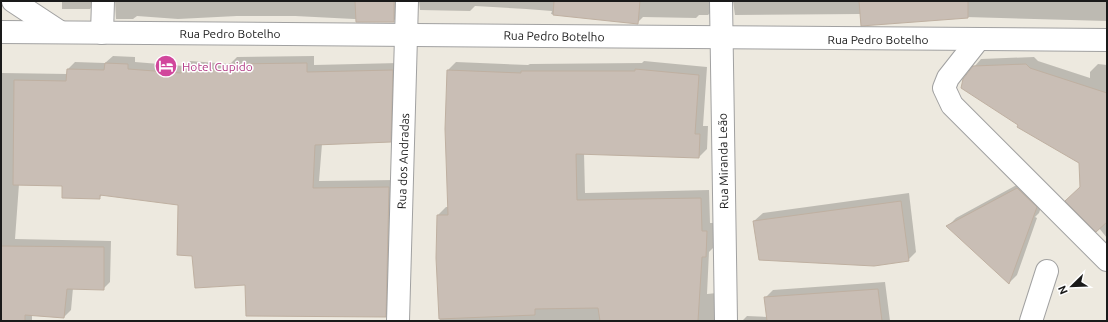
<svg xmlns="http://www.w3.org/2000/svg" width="1108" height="322" viewBox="0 0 1108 322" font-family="Ubuntu,sans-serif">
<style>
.shadow{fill:#0003}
.building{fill:#c9beb5;stroke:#bfb0a1}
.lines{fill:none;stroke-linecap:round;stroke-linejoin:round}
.minor-casing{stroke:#a1a1a1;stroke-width:24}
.minor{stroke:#fff;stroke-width:22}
.labels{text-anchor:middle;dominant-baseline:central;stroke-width:3;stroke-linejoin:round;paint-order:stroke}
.street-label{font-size:12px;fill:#1a1a1a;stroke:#fff}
.hotel-label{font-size:12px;fill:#b23c85;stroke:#fff;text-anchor:start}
</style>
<rect width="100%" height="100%" fill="#ede9df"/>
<g class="shadow">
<polygon points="62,1 97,1 90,9 62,9"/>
<polygon points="115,1 402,1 401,14 393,21 295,16 237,16 178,19 137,16 133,19 116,19"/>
<polygon points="419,1 716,1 716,7 708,15 699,15 696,18 643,17 637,23 551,14 552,11 526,9 475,6 470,11 420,10"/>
<polygon points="733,1 1107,1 1107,21 861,14 735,15"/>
<polygon points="113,56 135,57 135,62 184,66 190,61 230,64 237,57 314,56 314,65 399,63 397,134 390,141 322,144 319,181 396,180 392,309 385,316 246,284 193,255 179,204 103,194 99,198 64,185 19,184 15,239 111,241 110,282 103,289 73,288 71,310 64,317 32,314 32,321 1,321 1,67 2,73 68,74 68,69 75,62 105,63"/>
<polygon points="1034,57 1038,61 1090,78 1090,72 1098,64 1107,65 1107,238 1099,228 1081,187 1080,163 1019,125 974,67 981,59"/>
<polygon points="644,61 707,67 703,126 708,126 707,149 699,157 584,153 585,193 709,190 710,223 714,223 713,248 709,252 707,294 717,293 715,316 722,316 726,321 440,321 438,258 438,215 446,207 449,207 448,70 456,62 528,65 530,64 642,63"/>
<polygon points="1026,180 1044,199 1039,213 1035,217 1037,218 1017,275 1009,283 948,226 956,218"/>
<polygon points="909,193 916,252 908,260 754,221 763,213"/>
<polygon points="885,282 890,321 742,321 747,316 768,317 765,298 773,290"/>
</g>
<g class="building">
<polygon points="355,1 394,1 394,22 356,22"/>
<polygon points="554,1 640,1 638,24 553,15"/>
<polygon points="859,1 968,1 968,18 861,26"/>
<polygon points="105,63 128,64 128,69 181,73 181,68 229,71 229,64 307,63 307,72 393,70 391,142 315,145 313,188 389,187 386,317 246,316 245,285 195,288 192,256 177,255 178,205 100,195 100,199 62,198 62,186 13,185 14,80 66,81 67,69 104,70"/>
<polygon points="1026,64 1030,68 1107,93 1107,222 1096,232 1065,201 1080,187 1079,163 1017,127 1018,125 961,88 963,79 973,66"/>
<polygon points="635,69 699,75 695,134 700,134 699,158 576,154 577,200 701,198 702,231 707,231 706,257 702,257 698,321 600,321 598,308 535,309 535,315 439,319 436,258 437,215 448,215 445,129 447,70 521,73 521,71 635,71"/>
<polygon points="1017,188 1037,207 1009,284 946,226"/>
<polygon points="901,201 909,261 874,266 759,260 753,221"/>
<polygon points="1,246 104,247 104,290 67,289 64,318 25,315 25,321 1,321"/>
<polygon points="878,289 882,321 767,321 764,297"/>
</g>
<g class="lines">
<g class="minor-casing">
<g id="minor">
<polyline points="13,1 60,32"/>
<polyline points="721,1 726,321"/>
<polyline points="1,32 1107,40"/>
<polyline points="102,33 103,1"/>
<polyline points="978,40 948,78 944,88 952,105 1107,260"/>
<polyline points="398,321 407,1"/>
<polyline points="1031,321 1047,271"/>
</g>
</g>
<use href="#minor" class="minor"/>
</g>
<defs>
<g id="hotel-disc" transform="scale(1.15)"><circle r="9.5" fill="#d1479c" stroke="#fff"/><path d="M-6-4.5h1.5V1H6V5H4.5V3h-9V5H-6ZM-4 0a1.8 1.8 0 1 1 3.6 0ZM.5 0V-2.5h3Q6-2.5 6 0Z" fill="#fff"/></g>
</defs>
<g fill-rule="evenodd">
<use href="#hotel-disc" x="166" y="66"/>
</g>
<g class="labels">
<g class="street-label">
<text x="230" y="33">Rua Pedro Botelho</text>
<text transform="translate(554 36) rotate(1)">Rua Pedro Botelho</text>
<text x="878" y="39">Rua Pedro Botelho</text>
<text transform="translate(403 161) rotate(-88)">Rua dos Andradas</text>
<text transform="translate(723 161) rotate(-91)">Rua Miranda Leão</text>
</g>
<g class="hotel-label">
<text x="182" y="66">Hotel Cupido</text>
</g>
</g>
<rect width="1108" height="322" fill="none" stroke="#1a1a1a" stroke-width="4"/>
<g transform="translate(1072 286) rotate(247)" stroke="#ffffff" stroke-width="3" paint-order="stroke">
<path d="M0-3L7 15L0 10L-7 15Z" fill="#1a1a1a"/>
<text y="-6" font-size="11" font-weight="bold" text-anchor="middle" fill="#1a1a1a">N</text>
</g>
</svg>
